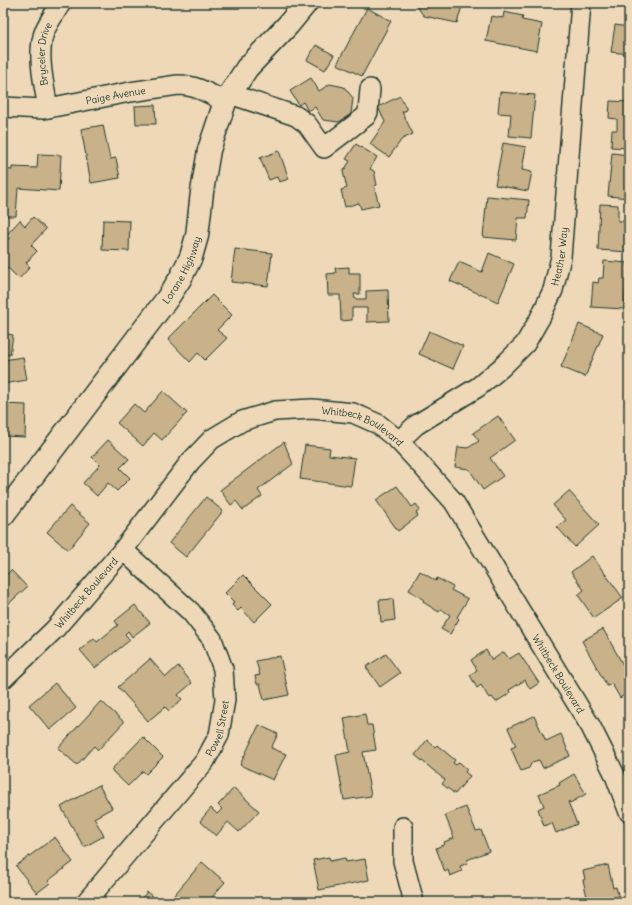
<svg xmlns="http://www.w3.org/2000/svg" width="632" height="905" viewBox="0 0 632 905" font-family="Delius,sans-serif">
<style>
.building{fill:#c9b189;stroke:#1f3d34}
.lines{fill:none;stroke-linecap:round;stroke-linejoin:round}
.street-casing{stroke:#1f3d34;stroke-width:22}
.secondary-casing{stroke:#1f3d34;stroke-width:25}
.street{stroke:#efd8b7;stroke-width:19}
.secondary{stroke:#efd8b7;stroke-width:22}
.labels{text-anchor:middle;dominant-baseline:central;stroke-width:3;stroke-linejoin:round;paint-order:stroke}
.street-label{font-size:10px;fill:#1f3d34;stroke:#efd8b7}
</style>
<rect width="100%" height="100%" fill="#efd8b7"/>
<filter id="ink" filterUnits="userSpaceOnUse"><feTurbulence type="fractalNoise" baseFrequency=".025" numOctaves="2"/><feDisplacementMap in="SourceGraphic" scale="8" xChannelSelector="R" yChannelSelector="G"/><feConvolveMatrix kernelMatrix="1 2 1 2 8 2 1 2 1" color-interpolation-filters="sRGB"/></filter>
<g filter="url(#ink)">
<g class="building">
<polygon points="414,3 463,3 457,23 424,16"/>
<polygon points="367,8 391,21 362,76 337,64"/>
<polygon points="504,12 523,16 522,20 542,24 537,51 486,41 491,16 503,18"/>
<polygon points="615,25 629,27 629,54 611,52"/>
<polygon points="316,45 334,55 325,70 307,60"/>
<polygon points="311,78 319,91 330,84 344,87 353,98 351,114 339,122 323,120 315,107 308,111 303,102 299,105 290,91"/>
<polygon points="500,92 535,95 531,138 509,136 511,114 498,113"/>
<polygon points="400,96 407,110 402,112 413,134 402,139 389,157 370,144 385,122 378,107"/>
<polygon points="610,101 629,102 629,148 611,147 612,130 617,130 617,119 609,118"/>
<polygon points="155,105 156,124 136,124 135,106"/>
<polygon points="103,125 110,159 116,158 120,178 91,183 81,129"/>
<polygon points="503,143 526,147 522,170 532,172 528,191 495,185"/>
<polygon points="356,144 377,157 370,169 374,171 377,185 374,186 379,205 361,209 359,203 345,207 341,190 347,188 343,172 350,161 346,159"/>
<polygon points="279,151 289,179 279,182 277,177 269,180 260,158"/>
<polygon points="612,153 629,155 629,198 608,196"/>
<polygon points="38,154 61,155 59,191 18,188 16,216 3,216 3,193 4,183 3,182 3,169 12,170 12,167 37,168"/>
<polygon points="487,196 529,200 527,218 518,218 516,240 483,237"/>
<polygon points="600,204 618,205 618,221 629,221 629,252 598,250"/>
<polygon points="33,217 46,229 31,245 37,251 26,263 30,267 19,279 8,268 4,272 3,271 3,257 4,256 3,255 3,245 11,236 8,233 20,220 25,226"/>
<polygon points="103,220 130,221 129,251 102,250"/>
<polygon points="235,249 272,253 268,286 231,282"/>
<polygon points="489,253 514,264 498,302 450,281 459,262 482,272"/>
<polygon points="604,261 628,263 624,309 591,307 593,282 598,283 599,278 603,278"/>
<polygon points="349,267 349,273 360,273 360,294 354,294 355,299 366,299 366,291 388,290 389,321 367,322 367,308 352,308 352,320 341,321 340,295 328,295 327,274 336,273 335,268"/>
<polygon points="212,295 232,315 217,330 227,338 205,360 198,353 190,362 168,339"/>
<polygon points="579,324 603,334 585,377 561,367"/>
<polygon points="429,331 463,346 453,369 419,354"/>
<polygon points="3,333 13,335 10,355 3,354"/>
<polygon points="23,357 27,380 3,384 3,360"/>
<polygon points="163,391 187,413 162,440 154,433 143,446 117,423 134,404 144,413"/>
<polygon points="3,404 26,405 25,437 3,436"/>
<polygon points="498,416 515,440 490,458 503,476 483,490 469,469 455,467 458,447 468,448 479,441 473,433"/>
<polygon points="108,440 129,459 120,468 130,478 117,491 108,483 97,496 83,483 100,465 92,457"/>
<polygon points="284,442 293,464 258,490 262,496 243,510 236,501 231,505 220,490"/>
<polygon points="305,445 330,448 329,455 355,458 351,486 300,479"/>
<polygon points="397,486 412,507 416,504 420,510 416,513 418,516 398,531 376,500"/>
<polygon points="569,491 599,525 575,547 557,527 566,520 553,505"/>
<polygon points="206,497 223,511 186,557 169,543"/>
<polygon points="70,506 90,523 68,550 47,532"/>
<polygon points="592,556 623,598 594,618 578,595 584,590 571,572"/>
<polygon points="11,570 27,587 4,608 3,607 3,578"/>
<polygon points="420,571 436,581 437,578 453,587 451,590 468,599 457,617 459,619 450,634 441,629 450,615 441,609 439,612 423,602 424,600 409,590"/>
<polygon points="243,575 272,604 254,622 241,608 238,611 232,605 234,602 225,593"/>
<polygon points="393,599 395,620 381,622 379,600"/>
<polygon points="135,605 150,623 132,637 128,631 125,634 130,640 95,668 80,650 94,638 97,642 118,625 115,621"/>
<polygon points="603,629 626,670 629,668 629,692 620,698 612,684 607,686 582,641"/>
<polygon points="486,650 492,660 504,652 509,659 519,653 539,683 530,689 525,680 509,690 510,693 496,702 492,697 489,698 481,685 477,688 470,675 477,670 471,660"/>
<polygon points="386,654 400,673 380,687 366,667"/>
<polygon points="280,656 289,695 264,700 260,684 257,684 255,676 260,675 256,661"/>
<polygon points="150,659 166,677 178,666 192,683 178,695 182,699 169,711 165,707 148,721 118,687"/>
<polygon points="55,683 76,708 50,730 29,705"/>
<polygon points="101,701 124,722 98,750 94,746 77,765 58,748"/>
<polygon points="365,714 367,725 372,725 376,750 363,752 371,796 344,800 336,755 350,752 344,718"/>
<polygon points="534,716 546,741 561,734 570,756 543,768 539,760 532,762 529,768 521,771 511,748 516,746 508,728"/>
<polygon points="259,725 278,734 271,748 286,754 273,780 240,765"/>
<polygon points="143,737 163,757 146,774 143,771 128,786 111,770"/>
<polygon points="427,740 435,747 437,745 455,760 453,763 456,765 459,762 467,769 465,772 470,776 455,794 442,784 445,780 415,755"/>
<polygon points="574,774 586,794 570,803 569,801 568,802 577,824 556,833 552,823 544,826 538,809 544,806 539,794 560,785 559,783"/>
<polygon points="99,785 112,808 94,818 104,836 84,847 61,807"/>
<polygon points="234,788 259,811 239,832 228,822 216,836 200,821 211,808 217,814 222,809 218,805"/>
<polygon points="466,807 476,831 481,830 489,851 467,860 468,863 460,866 462,871 450,876 448,870 445,872 436,848 445,844 444,842 454,838 445,815"/>
<polygon points="55,837 73,862 48,881 50,883 37,893 16,866"/>
<polygon points="329,857 330,861 345,858 346,862 365,859 369,880 319,890 313,860"/>
<polygon points="202,862 225,882 208,902 206,900 205,902 173,902 170,900"/>
<polygon points="608,865 613,888 616,887 620,902 591,902 591,900 588,901 583,880 585,879 583,871"/>
<polygon points="147,892 159,902 138,902"/>
<polygon points="547,897 553,902 542,902"/>
<polygon points="364,899 364,902 346,902"/>
</g>
<g class="lines">
<g class="street-casing">
<g id="street">
<polyline points="230,94 296,116 307,124 324,148 366,116 368,112 370,89"/>
<path id="s1" d="M 3,107 L 43,109 L 130,92 L 178,85 C 196,85 210,94 225,102"/>
<path id="s2" d="M 48,108 C 44,85 36,52 45,30 C 49,21 56,12 61,3"/>
<path id="s3" d="M 399,441 L 416,425 L 478,387 L 502,367 L 525,344 L 540,318 L 553,290 L 561,257 L 581,3"/>
<path id="s4" d="M 3,679 L 55,629 L 123,550 L 190,462 L 212,439 L 242,421 L 275,411 L 312,409 L 353,413 L 378,424 L 399,441 L 423,467 L 454,502 L 591,727 L 614,773 L 629,812"/>
<polyline points="403,827 403,861 414,902"/>
<path id="s5" d="M 86,902 L 205,761 L 219,735 L 225,700 L 223,669 L 212,639 L 191,612 L 123,550"/>
</g>
</g>
<g class="secondary-casing">
<g id="secondary">
<path id="s6" d="M 3,515 L 167,299 L 180,279 L 191,257 L 197,236 L 202,192 L 209,150 L 225,102 L 247,68 L 288,25 L 306,3"/>
</g>
</g>
<use href="#street" class="street"/>
<use href="#secondary" class="secondary"/>
</g>
</g>
<g class="labels">
<g class="street-label">
<text stroke="none"><textPath href="#s2" startOffset="55">Bryceler Drive</textPath></text>
<text stroke="none"><textPath href="#s1" startOffset="114">Paige Avenue</textPath></text>
<text stroke="none"><textPath href="#s3" startOffset="255">Heather Way</textPath></text>
<text stroke="none"><textPath href="#s6" startOffset="304">Lorane Highway</textPath></text>
<text stroke="none"><textPath href="#s4" startOffset="480">Whitbeck Boulevard</textPath></text>
<text stroke="none"><textPath href="#s4" startOffset="120">Whitbeck Boulevard</textPath></text>
<text stroke="none"><textPath href="#s4" startOffset="804">Whitbeck Boulevard</textPath></text>
<text stroke="none"><textPath href="#s5" startOffset="220">Powell Street</textPath></text>
</g>
</g>
<rect width="632" height="905" fill="none" stroke="#efd8b7" stroke-width="16"/>
<rect x="8" y="8" width="616" height="889" fill="none" stroke="#1f3d34" stroke-width="1.5" filter="url(#ink)"/>
</svg>
